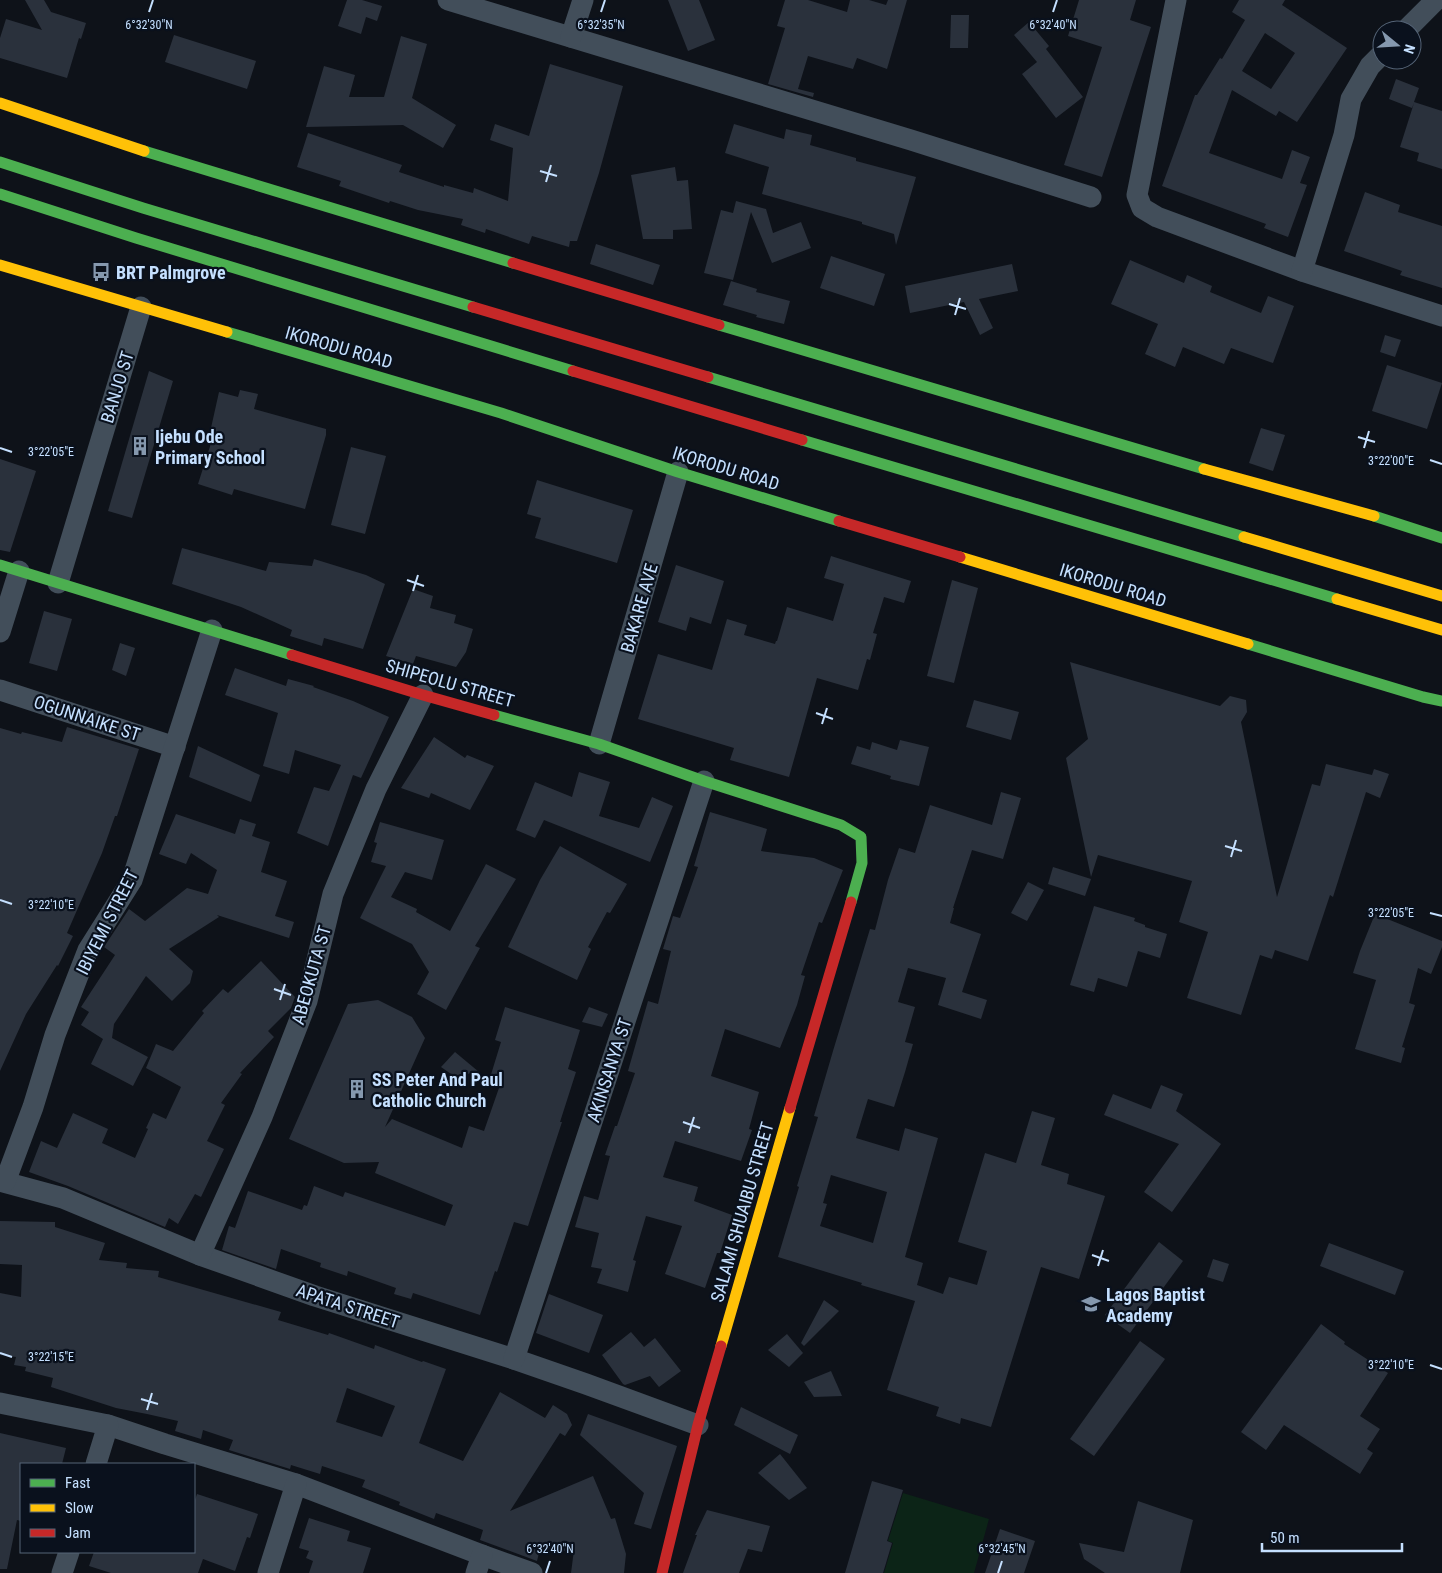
<svg xmlns="http://www.w3.org/2000/svg" width="1442" height="1573" viewBox="0 0 1442 1573" font-family="'Roboto Condensed',sans-serif">
<style>
.green{fill:#0c2417}
.building{fill:#2a313c;fill-rule:evenodd}
.lines{fill:none;stroke-linecap:round;stroke-linejoin:round}
.street{stroke:#424e5a;stroke-width:21}
.fast{stroke:#4caf50;stroke-width:11}
.slow{stroke:#ffc107;stroke-width:11}
.jam{stroke:#c62828;stroke-width:11}
.ticks{fill:none;stroke:#c5e0ff;stroke-width:2}
.labels{text-anchor:middle;dominant-baseline:central;stroke-width:4.5;stroke-linejoin:round;paint-order:stroke}
.poi-label{font-size:18px;font-weight:bold;fill:#c5e0ff;stroke:#0a111d;text-anchor:start}
.street-label{font-size:18px;fill:#c5e0ff;stroke:#0a111d}
.ticks-label{font-size:12px;text-anchor:middle;fill:#c5e0ff;stroke:#0a111d;stroke-width:4.5;stroke-linejoin:round;paint-order:stroke}
</style>
<rect width="100%" height="100%" fill="#0e1219"/>
<polygon class="green" points="903,1493 989,1519 974,1573 884,1573 893,1543 888,1541"/>
<g class="building">
<polygon points="25,0 44,0 51,12 86,23 81,39 79,38 67,78 0,58 0,38 6,19 42,30"/>
<polygon points="347,0 362,0 382,6 377,21 366,17 361,34 338,26"/>
<polygon points="668,0 699,0 715,40 688,51"/>
<polygon points="785,0 808,0 847,12 850,0 869,0 886,5 888,0 907,0 887,69 857,58 853,69 808,56 798,89 814,93 813,97 768,84 785,28 777,26"/>
<polygon points="1079,0 1136,0 1130,20 1151,27 1102,177 1064,165 1102,47 1068,36"/>
<path d="M 1239,0 L 1285,0 L 1282,5 L 1347,48 L 1297,122 L 1279,111 L 1276,116 L 1232,90 L 1209,153 L 1282,179 L 1292,150 L 1310,157 L 1300,183 L 1307,185 L 1288,237 L 1264,228 L 1266,224 L 1162,186 L 1195,95 L 1197,95 L 1220,58 L 1222,59 L 1245,20 L 1232,12 ZM 1265,33 L 1295,53 L 1271,89 L 1242,71 Z"/>
<polygon points="951,15 969,15 968,48 950,48"/>
<polygon points="1029,22 1049,46 1046,49 1083,97 1056,118 1022,74 1037,62 1014,35"/>
<polygon points="174,35 256,61 247,89 165,62"/>
<polygon points="401,36 427,44 412,98 456,125 443,148 403,125 306,127 324,66 355,75 349,97 384,97"/>
<polygon points="550,64 623,86 599,173 577,241 570,241 569,247 532,236 529,244 486,229 485,233 461,225 463,219 418,210 390,201 389,203 339,186 341,181 297,167 308,133 402,165 399,172 444,187 444,185 473,193 474,188 508,201 513,148 490,140 495,124 529,136"/>
<polygon points="1396,79 1419,88 1414,102 1442,111 1442,169 1417,161 1419,153 1400,147 1414,103 1412,108 1389,99"/>
<polygon points="734,124 784,139 786,129 812,135 810,145 856,158 856,161 916,177 896,245 894,234 862,224 862,222 762,194 769,167 725,153"/>
<polygon points="675,167 677,181 688,180 692,229 673,230 673,239 643,239 631,175"/>
<polygon points="1365,192 1400,205 1398,212 1442,226 1442,288 1400,275 1402,271 1344,251"/>
<polygon points="736,201 766,209 773,233 801,222 811,248 772,263 751,212 733,280 704,273 721,210 733,213"/>
<polygon points="596,244 660,265 653,285 590,264"/>
<polygon points="831,256 885,274 874,306 820,288"/>
<polygon points="1130,260 1184,283 1187,275 1212,286 1210,292 1261,313 1268,296 1294,306 1273,363 1231,348 1224,364 1183,347 1175,367 1145,354 1158,324 1111,304"/>
<polygon points="1012,264 1018,291 979,299 993,328 980,335 964,302 910,313 905,286"/>
<polygon points="731,281 757,289 756,292 790,301 784,324 756,317 757,315 723,305"/>
<polygon points="1385,335 1401,340 1395,357 1380,352"/>
<polygon points="1387,365 1442,383 1427,429 1372,411"/>
<polygon points="149,371 173,381 132,518 108,511"/>
<polygon points="240,390 258,394 254,409 326,429 326,435 305,509 234,489 232,495 198,484 213,437 209,437 219,392 238,397"/>
<polygon points="1261,428 1285,435 1273,471 1249,463"/>
<polygon points="351,447 386,456 365,534 331,525"/>
<polygon points="0,459 36,471 10,552 0,550"/>
<polygon points="537,480 633,510 617,563 535,538 541,518 527,514"/>
<polygon points="182,548 266,571 269,562 312,566 314,559 366,575 385,584 363,649 324,638 322,646 290,636 292,630 241,607 172,584"/>
<polygon points="831,556 911,581 904,603 884,597 873,633 877,634 870,660 867,659 858,690 817,678 789,777 730,760 734,748 638,719 658,654 712,670 727,619 747,625 744,635 775,644 776,641 777,641 787,607 833,621 844,584 824,578"/>
<polygon points="676,565 724,581 711,624 690,617 686,631 658,622"/>
<polygon points="952,580 978,588 954,683 927,676"/>
<polygon points="413,589 433,596 430,608 456,615 454,623 473,629 466,652 456,667 416,656 413,664 386,656"/>
<polygon points="44,611 72,619 57,671 29,663"/>
<polygon points="120,643 135,648 126,676 112,670"/>
<polygon points="1070,662 1220,706 1230,696 1246,700 1247,712 1241,722 1277,897 1312,784 1320,786 1326,764 1372,775 1374,769 1389,774 1380,798 1366,792 1333,897 1330,895 1308,961 1275,950 1272,959 1260,955 1241,1015 1187,998 1208,932 1179,922 1192,881 1098,855 1091,877 1066,758 1088,739"/>
<polygon points="235,668 286,686 288,679 314,686 313,687 353,701 389,717 361,778 353,775 328,846 297,833 314,787 329,791 341,765 295,750 289,774 263,766 278,713 225,695"/>
<polygon points="974,700 1019,712 1011,740 966,727"/>
<polygon points="67,727 139,749 117,816 115,816 102,853 67,933 73,936 58,966 57,965 26,1014 0,1071 0,728 21,734 22,732 62,742"/>
<polygon points="434,737 465,758 467,755 494,766 470,810 431,793 429,798 401,788"/>
<polygon points="900,740 929,747 919,786 890,779 891,776 851,764 857,746 870,750 872,742 897,750"/>
<polygon points="198,746 260,775 251,802 189,777"/>
<polygon points="579,772 610,782 599,816 639,828 652,797 673,806 650,862 544,820 535,838 516,830 535,782 572,797"/>
<path d="M 1001,792 L 1021,798 L 1003,859 L 972,850 L 953,908 L 954,908 L 950,923 L 981,934 L 962,992 L 987,1000 L 981,1019 L 938,1005 L 946,978 L 908,968 L 898,1002 L 915,1007 L 905,1042 L 913,1044 L 905,1072 L 894,1107 L 868,1099 L 856,1138 L 899,1151 L 905,1128 L 938,1138 L 905,1257 L 923,1263 L 917,1285 L 943,1294 L 949,1277 L 977,1285 L 987,1251 L 958,1242 L 985,1153 L 1016,1163 L 1032,1111 L 1055,1118 L 1041,1165 L 1069,1174 L 1067,1184 L 1105,1196 L 1079,1279 L 1041,1267 L 991,1427 L 961,1418 L 960,1424 L 936,1416 L 939,1407 L 887,1390 L 915,1301 L 861,1285 L 862,1283 L 778,1257 L 799,1187 L 797,1186 L 818,1117 L 814,1116 L 833,1051 L 870,929 L 875,930 L 888,880 L 899,848 L 915,853 L 930,805 L 992,825 ZM 831,1175 L 887,1192 L 873,1243 L 820,1226 L 827,1204 L 823,1203 Z"/>
<polygon points="710,812 767,829 761,851 814,858 843,870 822,923 819,922 801,975 805,976 797,1005 780,1048 725,1029 711,1076 759,1092 749,1129 752,1130 741,1161 675,1141 663,1177 698,1187 694,1201 732,1215 720,1253 717,1253 705,1288 665,1274 682,1226 646,1216 633,1260 636,1261 628,1292 597,1283 602,1269 591,1267 599,1233 575,1227 584,1196 598,1200 610,1156 605,1155 615,1126 617,1126 635,1073 628,1071 648,1001 658,1004 671,951 663,949 673,916 680,918 698,867 694,866"/>
<polygon points="176,814 235,834 240,819 256,824 252,836 270,842 261,872 287,881 275,916 294,922 289,938 217,915 219,917 169,949 193,971 190,983 172,1001 146,976 114,1024 112,1038 148,1057 133,1086 91,1064 103,1039 81,1025 89,1012 81,1007 115,955 104,947 129,909 145,921 187,888 208,894 217,870 191,853 186,864 159,854"/>
<polygon points="380,822 444,840 432,880 405,872 391,897 417,909 416,912 450,931 486,864 516,879 475,946 480,948 446,1010 417,994 429,972 412,944 360,918 386,866 371,862 377,843 374,842"/>
<polygon points="560,846 627,884 610,913 607,912 588,947 591,949 577,980 508,947 540,880"/>
<polygon points="1053,867 1091,879 1085,896 1048,884"/>
<polygon points="1028,882 1044,890 1027,921 1011,913"/>
<polygon points="1094,906 1135,918 1134,921 1145,925 1145,927 1167,934 1160,958 1138,951 1127,987 1098,978 1094,992 1070,985"/>
<polygon points="1375,914 1442,941 1442,947 1431,974 1418,968 1409,1003 1415,1005 1402,1047 1405,1048 1401,1063 1355,1049 1376,980 1353,973 1360,951"/>
<polygon points="261,961 295,997 291,1008 268,1031 274,1037 240,1073 242,1074 221,1103 225,1105 207,1141 224,1149 201,1197 195,1194 178,1224 169,1218 165,1227 68,1186 29,1172 41,1141 57,1148 73,1113 108,1129 102,1143 135,1158 148,1129 146,1128 153,1113 166,1119 181,1087 146,1068 156,1044 173,1051 204,1013 202,1011 223,989 228,993"/>
<polygon points="378,1000 412,1017 425,1038 385,1127 392,1119 462,1148 469,1126 484,1131 500,1085 489,1081 501,1042 495,1040 505,1007 580,1030 568,1069 576,1072 560,1122 562,1122 528,1226 514,1222 497,1272 495,1271 480,1315 413,1293 411,1299 394,1294 396,1288 348,1271 347,1276 320,1267 321,1263 281,1249 276,1269 222,1250 229,1226 235,1228 248,1191 302,1210 304,1205 307,1206 314,1186 343,1197 345,1192 445,1226 453,1205 375,1173 379,1162 344,1163 289,1139 348,1004"/>
<polygon points="589,1007 608,1014 602,1027 582,1022"/>
<polygon points="455,1052 479,1072 454,1076 441,1067"/>
<polygon points="1161,1085 1183,1094 1176,1111 1221,1144 1172,1212 1144,1192 1179,1144 1104,1115 1113,1094 1151,1109"/>
<path d="M 0,1221 L 55,1222 L 55,1227 L 105,1243 L 99,1260 L 127,1263 L 126,1268 L 159,1271 L 158,1277 L 281,1312 L 278,1320 L 328,1335 L 329,1333 L 374,1349 L 375,1345 L 422,1362 L 423,1361 L 446,1369 L 419,1443 L 463,1461 L 500,1392 L 545,1418 L 553,1405 L 567,1414 L 572,1425 L 565,1436 L 560,1433 L 510,1511 L 593,1476 L 611,1519 L 615,1518 L 626,1554 L 624,1573 L 571,1573 L 574,1550 L 539,1553 L 537,1561 L 480,1540 L 483,1530 L 436,1513 L 434,1519 L 399,1505 L 400,1502 L 362,1487 L 365,1480 L 322,1466 L 320,1474 L 291,1465 L 290,1469 L 229,1450 L 233,1440 L 203,1430 L 201,1439 L 175,1431 L 178,1421 L 147,1414 L 116,1408 L 51,1387 L 53,1378 L 25,1371 L 26,1367 L 14,1365 L 16,1357 L 0,1355 L 0,1293 L 21,1297 L 22,1265 L 0,1264 ZM 347,1388 L 395,1406 L 382,1437 L 336,1422 Z"/>
<polygon points="1159,1242 1183,1261 1130,1333 1105,1315"/>
<polygon points="1329,1243 1404,1271 1395,1295 1320,1266"/>
<polygon points="1213,1259 1229,1264 1223,1282 1207,1277"/>
<polygon points="549,1294 603,1315 589,1353 536,1333"/>
<polygon points="824,1300 839,1311 804,1346 801,1343"/>
<polygon points="1321,1324 1345,1342 1344,1344 1388,1373 1360,1416 1380,1429 1367,1449 1373,1453 1360,1474 1284,1425 1266,1450 1241,1432"/>
<polygon points="631,1332 644,1347 655,1338 681,1371 659,1387 650,1376 625,1385 623,1384 602,1355"/>
<polygon points="787,1334 803,1353 789,1367 768,1350"/>
<polygon points="1140,1341 1165,1359 1094,1456 1070,1439"/>
<polygon points="831,1371 842,1396 814,1397 804,1382"/>
<polygon points="741,1407 798,1435 790,1454 734,1425"/>
<polygon points="588,1414 677,1446 651,1529 634,1524 644,1493 580,1435"/>
<polygon points="0,1433 66,1448 62,1464 21,1464 21,1521 17,1520 7,1569 0,1569"/>
<polygon points="780,1454 807,1488 789,1500 758,1473"/>
<polygon points="872,1481 903,1490 887,1541 892,1543 883,1573 845,1573"/>
<polygon points="197,1494 258,1514 250,1538 247,1537 235,1571 203,1559 198,1573 111,1573 89,1566 94,1552 194,1552 194,1503"/>
<polygon points="1138,1501 1193,1520 1180,1573 1105,1573 1084,1559 1079,1543 1124,1552"/>
<polygon points="707,1510 770,1526 762,1552 748,1549 739,1573 683,1573 697,1535 695,1535"/>
<polygon points="309,1518 350,1531 347,1541 371,1548 363,1573 309,1573 313,1561 306,1558 309,1551 299,1548"/>
<polygon points="1000,1529 1035,1541 1024,1573 985,1573"/>
</g>
<g class="lines">
<g class="street">
<polyline points="448,0 911,140 1091,197"/>
<polyline points="1176,0 1137,195 1142,208 1157,217 1302,271 1442,316"/>
<polyline points="1406,30 1436,0"/>
<polyline points="571,37 583,0"/>
<polyline points="1302,271 1344,135 1351,99 1370,66 1382,54"/>
<polyline points="58,583 141,307"/>
<polyline points="0,632 19,571"/>
<polyline points="0,690 175,747"/>
<polyline points="599,744 678,472"/>
<polyline points="0,1181 63,1198 200,1255 315,1296 514,1359 586,1384 698,1425"/>
<polyline points="5,1182 33,1107 55,1035 88,950 132,880 212,630"/>
<polyline points="200,1255 262,1117 307,1001 333,894 376,789 423,695"/>
<polyline points="514,1359 704,781"/>
<polyline points="0,1403 108,1425 165,1444 296,1484 482,1555 532,1573"/>
<polyline points="96,1464 108,1425"/>
<polyline points="62,1573 69,1552"/>
<polyline points="268,1573 296,1484"/>
<polyline points="476,1573 482,1555"/>
</g>
<g class="fast">
<polyline points="144,151 513,263"/>
<polyline points="0,162 143,208 473,307"/>
<polyline points="0,194 136,238 573,371"/>
<polyline points="719,325 1204,469"/>
<polyline points="227,332 501,413 678,472 839,521"/>
<polyline points="708,377 1244,537"/>
<polyline points="802,440 1337,599"/>
<polyline points="1374,516 1442,538"/>
<polyline points="0,565 292,655"/>
<polyline points="1248,644 1423,697 1442,701"/>
<polyline points="494,715 599,744 704,781 841,825 861,837 862,863 851,902"/>
</g>
<g class="slow">
<polyline points="0,103 144,151"/>
<polyline points="0,265 227,332"/>
<polyline points="1204,469 1374,516"/>
<polyline points="1244,537 1442,596"/>
<polyline points="960,557 1248,644"/>
<polyline points="1337,599 1442,630"/>
<polyline points="721,1346 790,1108"/>
</g>
<g class="jam">
<polyline points="513,263 719,325"/>
<polyline points="473,307 708,377"/>
<polyline points="573,371 802,440"/>
<polyline points="839,521 960,557"/>
<polyline points="292,655 423,695 494,715"/>
<polyline points="790,1108 851,902"/>
<polyline points="662,1573 698,1425 721,1346"/>
</g>
</g>
<path class="ticks" d="M 149,12 L 153,0M 601,12 L 605,0M 1053,12 L 1057,0M 540,171 L 557,176M 546,182 L 551,165M 949,304 L 966,309M 955,315 L 960,298M 1358,437 L 1375,442M 0,448 L 12,452M 1364,448 L 1369,431M 1430,460 L 1442,464M 407,580 L 424,586M 413,591 L 418,575M 816,713 L 833,719M 822,724 L 827,708M 1225,846 L 1242,851M 1231,857 L 1236,840M 0,900 L 12,904M 1430,913 L 1442,916M 274,989 L 291,995M 280,1000 L 285,984M 683,1122 L 700,1128M 689,1133 L 694,1117M 1092,1255 L 1109,1261M 1098,1266 L 1103,1250M 0,1353 L 12,1357M 1430,1365 L 1442,1369M 141,1399 L 158,1404M 147,1410 L 152,1393M 546,1573 L 550,1561M 998,1573 L 1002,1561"/>
<defs>
<g id="bus-bare" transform="scale(1.5)"><path d="M-5-6H5V4H4V6H2V4H-2V6H-4V4H-5ZM-3.5-4V0h7V-4ZM-3.5 1.2v1.5H-2V1.2ZM2 1.2v1.5H3.5V1.2Z" fill="#8598ae" stroke="#0a111d" stroke-width="2.5" paint-order="stroke"/></g>
<g id="building-bare" transform="scale(1.5)"><path d="M-4-6H4V6H1V3H-1V6H-4ZM-2.5-4.3h1.7v1.8h-1.7ZM.8-4.3h1.7v1.8H.8ZM-2.5-1h1.7V.8h-1.7ZM.8-1h1.7V.8H.8Z" fill="#8598ae" stroke="#0a111d" stroke-width="2.5" paint-order="stroke"/></g>
<g id="school-bare" transform="scale(1.5)"><path d="M0-5L7-2L0 1L-7-2ZM-4 1L0 2.5L4 1V4Q0 6-4 4Z" fill="#8598ae" stroke="#0a111d" stroke-width="2.5" paint-order="stroke"/></g>
</defs>
<g fill-rule="evenodd">
<use href="#bus-bare" x="101" y="272"/>
<use href="#building-bare" x="140" y="446"/>
<use href="#building-bare" x="357" y="1089"/>
<use href="#school-bare" x="1091" y="1304"/>
</g>
<g class="labels">
<g class="poi-label">
<text x="116" y="272">BRT Palmgrove</text>
<text x="155" y="436">Ijebu Ode<tspan x="155" dy="21">Primary School</tspan></text>
<text x="372" y="1079">SS Peter And Paul<tspan x="372" dy="21">Catholic Church</tspan></text>
<text x="1106" y="1294">Lagos Baptist<tspan x="1106" dy="21">Academy</tspan></text>
</g>
<g class="street-label">
<text transform="translate(339 347) rotate(16)">IKORODU ROAD</text>
<text transform="translate(117 387) rotate(-73)">BANJO ST</text>
<text transform="translate(726 468) rotate(17)">IKORODU ROAD</text>
<text transform="translate(1113 585) rotate(17)">IKORODU ROAD</text>
<text transform="translate(639 608) rotate(-74)">BAKARE AVE</text>
<text transform="translate(450 683) rotate(16)">SHIPEOLU STREET</text>
<text transform="translate(87 718) rotate(18)">OGUNNAIKE ST</text>
<text transform="translate(107 922) rotate(-63)">IBIYEMI STREET</text>
<text transform="translate(311 975) rotate(-74)">ABEOKUTA ST</text>
<text transform="translate(609 1070) rotate(-72)">AKINSANYA ST</text>
<text transform="translate(742 1212) rotate(-74)">SALAMI SHUAIBU STREET</text>
<text transform="translate(348 1306) rotate(18)">APATA STREET</text>
</g>
</g>
<g class="ticks-label">
<text x="149" y="29">6°32'30"N</text>
<text x="601" y="29">6°32'35"N</text>
<text x="1053" y="29">6°32'40"N</text>
<text x="51" y="456">3°22'05"E</text>
<text x="1391" y="465">3°22'00"E</text>
<text x="51" y="909">3°22'10"E</text>
<text x="1391" y="917">3°22'05"E</text>
<text x="51" y="1361">3°22'15"E</text>
<text x="1391" y="1369">3°22'10"E</text>
<text x="550" y="1553">6°32'40"N</text>
<text x="1002" y="1553">6°32'45"N</text>
</g>
<rect x="20" y="1463" width="175" height="90" fill="#0a111d" stroke="#556477"/>
<rect x="30" y="1479" width="25" height="8" fill="#4caf50" stroke="#556477"/>
<text x="65" y="1488" font-size="15" fill="#c5e0ff">Fast</text>
<rect x="30" y="1504" width="25" height="8" fill="#ffc107" stroke="#556477"/>
<text x="65" y="1513" font-size="15" fill="#c5e0ff">Slow</text>
<rect x="30" y="1529" width="25" height="8" fill="#c62828" stroke="#556477"/>
<text x="65" y="1538" font-size="15" fill="#c5e0ff">Jam</text>
<g transform="translate(1397 45) rotate(108)"><circle r="24" fill="#0a111d" stroke="#556477"/>
<path d="M0-4L9 19L0 12L-9 19Z" fill="#8598ae"/>
<text y="-8" font-size="14" font-weight="bold" text-anchor="middle" fill="#c5e0ff">N</text>
</g>
<path d="M1262 1543v8h140v-8" fill="none" stroke="#c5e0ff" stroke-width="2.5"/>
<text x="1270" y="1543" font-size="15" fill="#c5e0ff" stroke="#0a111d" stroke-width="4" paint-order="stroke">50 m</text>
</svg>
